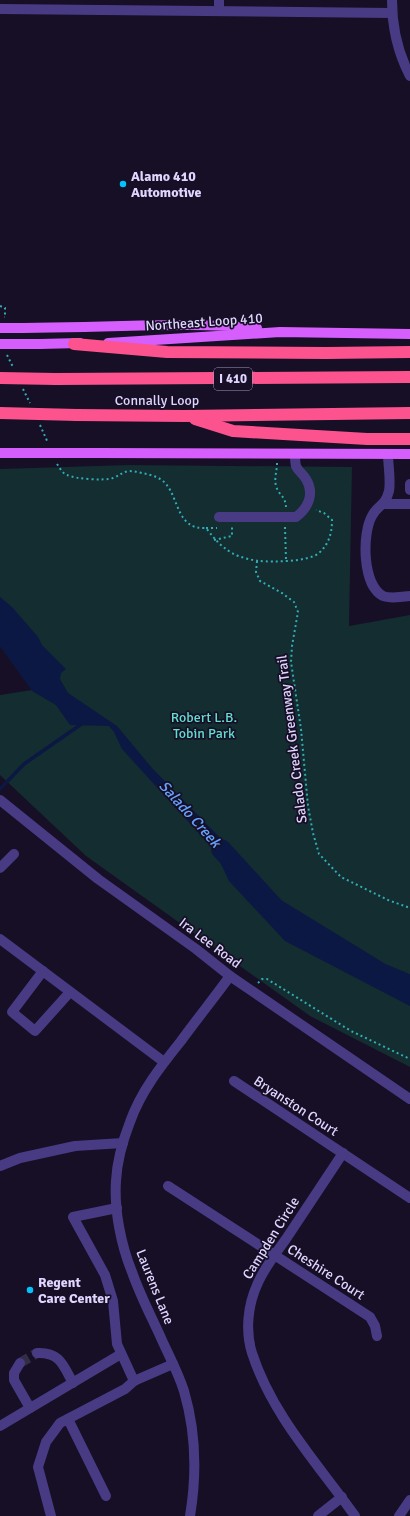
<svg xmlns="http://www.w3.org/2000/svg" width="410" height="1516" viewBox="0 0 410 1516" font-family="Signika,sans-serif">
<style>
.green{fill:#132d30}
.water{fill:#0b1843}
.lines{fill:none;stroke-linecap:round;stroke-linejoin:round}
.stream{stroke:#0b1843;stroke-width:3.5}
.river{stroke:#0b1843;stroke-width:20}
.minor-tunnel{stroke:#342d46;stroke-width:10;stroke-dasharray:10 5;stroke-linecap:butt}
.path{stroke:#31adb6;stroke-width:2;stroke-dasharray:2 3;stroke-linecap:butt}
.minor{stroke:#483b84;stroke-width:10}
.major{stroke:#d65efd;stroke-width:10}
.highway{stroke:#fc528d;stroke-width:12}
.major-bridge{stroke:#d65efd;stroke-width:10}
.highway-bridge{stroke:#fc528d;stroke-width:12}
.poi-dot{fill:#04c2fb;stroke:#160f26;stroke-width:1.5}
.labels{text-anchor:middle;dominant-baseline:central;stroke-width:3.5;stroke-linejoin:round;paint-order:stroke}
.shield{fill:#160f26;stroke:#a39abd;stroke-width:1}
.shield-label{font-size:13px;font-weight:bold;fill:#dfd5fe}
.poi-label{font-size:14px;font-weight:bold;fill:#dfd5fe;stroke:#160f26;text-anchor:start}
.street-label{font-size:14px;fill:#dfd5fe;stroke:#160f26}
.park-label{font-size:14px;fill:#61decf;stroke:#160f26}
.water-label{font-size:15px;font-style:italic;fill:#65a2fd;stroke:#160f26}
</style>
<rect width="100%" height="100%" fill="#160f26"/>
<polygon class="green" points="129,465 352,467 349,626 410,615 410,1067 310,1016 86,856 0,775 0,695 32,690 0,646 0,469"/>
<polygon class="water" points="0,597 12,607 38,637 42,645 66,669 61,673 60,679 68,693 117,726 152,768 224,842 252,890 263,903 307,936 347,958 378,965 410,985 410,1006 285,941 229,881 215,851 122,749 114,732 109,726 70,725 56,705 32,691 0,646"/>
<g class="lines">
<polyline class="stream" points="0,789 24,764 83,723"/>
<polyline class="river" points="221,849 275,908 381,973 410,985"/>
<polyline class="minor-tunnel" points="20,1363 37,1353"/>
<g class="path">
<polyline points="0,306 5,308 5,317 4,317"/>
<polyline points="7,355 13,367"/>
<polyline points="23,389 30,403"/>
<polyline points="40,425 48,443"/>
<path d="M 277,463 C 277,471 274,478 276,486 C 279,496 285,495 286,507"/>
<path d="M 57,464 C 60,468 62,473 67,475 C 75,479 104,481 113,478 C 119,476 122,472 129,471 C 135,471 141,473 147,474 C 154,476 161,478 166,484 C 179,499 177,530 206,528 C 214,538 220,546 232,553 C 239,557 251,560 259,561 C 273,562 308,562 319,553 C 329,544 332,533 332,520 L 324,513 L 316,510"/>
<polyline points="285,527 286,560"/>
<polyline points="206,528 217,528"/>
<polyline points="214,540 232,536 232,527"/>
<polyline points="257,561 256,572 260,581 282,593 294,602 298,612 292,646 291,662 301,729 308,806 313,833 319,854 341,877 388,900 410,908"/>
<polyline points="258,983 262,979 267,979 351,1031 410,1059"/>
</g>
<g class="minor">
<path d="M 392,0 C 392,26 398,53 410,76"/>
<polyline points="0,9 392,13"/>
<polyline points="219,11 219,0"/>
<path d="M 388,454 C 388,465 391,480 389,491 C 385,507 377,505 372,516 C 362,533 362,585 383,596 C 390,599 402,597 410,596"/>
<polyline points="410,484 410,490"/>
<polyline points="384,504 410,504"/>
<path d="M 219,517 L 296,517 C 308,508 315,494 306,479 C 303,474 298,471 296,466 C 295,462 295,458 295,454"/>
<polyline points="0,800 98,879 196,949 230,976 410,1099"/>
<polyline points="0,868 14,854"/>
<polyline points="0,939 164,1062"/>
<polyline points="43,971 12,1012 35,1031 70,992"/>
<polyline points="234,1081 410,1198"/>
<path d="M 343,1153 C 324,1182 305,1210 286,1239 C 276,1253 264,1268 257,1285 C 248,1305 245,1331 252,1353 C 272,1415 318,1464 355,1516"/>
<polyline points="0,1166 20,1158 75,1146 123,1143"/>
<polyline points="168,1186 370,1317 375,1326 377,1336"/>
<polyline points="117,1208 73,1217 105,1275 113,1301 117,1344 134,1381 173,1364"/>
<path d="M 37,1353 C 60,1352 63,1365 73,1383"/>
<polyline points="20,1363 14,1373 14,1380 30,1408"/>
<polyline points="68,1419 106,1496"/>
<polyline points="0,1426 121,1354"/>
<polyline points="51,1516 38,1467 46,1442 60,1423 125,1389 134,1381"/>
<path d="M 190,1516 C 197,1474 196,1432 184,1391 C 178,1372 169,1356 161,1338 C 151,1316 140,1295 132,1272 C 121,1245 114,1210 116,1181 C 117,1161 123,1140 130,1122 C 141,1091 161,1066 181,1041 C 197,1019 214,998 230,976"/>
<polyline points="318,1516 342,1497"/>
<polyline points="399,1516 410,1500"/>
</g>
<g class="major">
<path d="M 0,328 C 41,328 82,327 122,326 C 167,325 212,324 257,328"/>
<polyline points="108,343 280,332 410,334"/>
<polyline points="40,344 80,343"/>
<polyline points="98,453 410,454"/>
</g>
<g class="highway">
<polyline points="74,344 167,352 326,353 410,352"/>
<polyline points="56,379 410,377"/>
<polyline points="77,415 184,416 410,413"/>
<polyline points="195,419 233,431 367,439 410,439"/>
</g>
<g class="major-bridge">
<polyline points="0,344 40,344"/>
<polyline points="0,453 98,453"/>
</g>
<g class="highway-bridge">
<polyline points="0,378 56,379"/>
<polyline points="0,413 77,415"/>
</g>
</g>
<g class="poi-dot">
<circle cx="123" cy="184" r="4"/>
<circle cx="30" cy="1290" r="4"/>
</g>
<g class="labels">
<rect class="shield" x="214" y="368" width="38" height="22" rx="3"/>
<g class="shield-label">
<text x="233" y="379">I 410</text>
</g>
<g class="poi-label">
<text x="131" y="176">Alamo 410<tspan x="131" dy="16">Automotive</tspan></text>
<text x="38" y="1282">Regent<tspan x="38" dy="16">Care Center</tspan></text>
</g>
<g class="street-label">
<text transform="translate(204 322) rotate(-4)">Northeast Loop 410</text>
<text x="157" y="400">Connally Loop</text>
<text transform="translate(292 739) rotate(-97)">Salado Creek Greenway Trail</text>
<text transform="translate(210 943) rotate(37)">Ira Lee Road</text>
<text transform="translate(296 1106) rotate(33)">Bryanston Court</text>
<text transform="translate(271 1238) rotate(-58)">Campden Circle</text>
<text transform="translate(326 1272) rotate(33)">Cheshire Court</text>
<text transform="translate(155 1287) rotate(68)">Laurens Lane</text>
</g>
<g class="park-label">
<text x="204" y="717">Robert L.B.<tspan x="204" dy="16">Tobin Park</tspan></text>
</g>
<g class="water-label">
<text transform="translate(190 814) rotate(48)">Salado Creek</text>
</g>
</g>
</svg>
